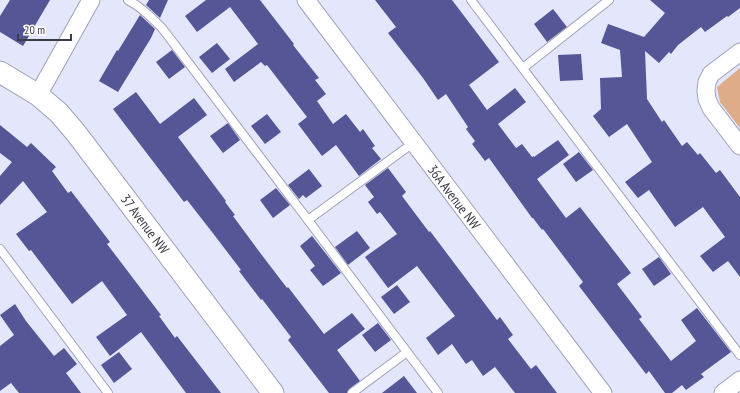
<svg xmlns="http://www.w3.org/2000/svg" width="740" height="393" viewBox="0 0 740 393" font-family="'PT Sans Narrow',sans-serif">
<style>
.green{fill:#deac88}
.building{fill:#555696}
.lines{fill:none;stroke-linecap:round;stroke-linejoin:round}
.service-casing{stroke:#9fa1ba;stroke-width:10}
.minor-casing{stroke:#9fa1ba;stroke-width:19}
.tertiary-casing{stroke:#9fa1ba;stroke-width:23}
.service{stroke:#fff;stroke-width:8}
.minor{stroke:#fff;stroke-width:17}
.tertiary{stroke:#fff;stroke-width:21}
.labels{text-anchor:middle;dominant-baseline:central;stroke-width:4;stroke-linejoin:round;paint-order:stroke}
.street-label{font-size:14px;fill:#3b3c46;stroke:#fff}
</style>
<rect width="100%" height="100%" fill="#e4e6fb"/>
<polygon class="green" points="740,68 740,128 720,102 717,87"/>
<g class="building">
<polygon points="10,0 50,0 23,46 0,32 0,16"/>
<polygon points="149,0 168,0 160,18 146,5"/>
<polygon points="206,0 260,0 294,44 293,45 319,78 315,80 326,94 317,101 333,124 346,114 360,132 363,129 375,146 372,148 381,159 359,176 336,145 322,156 298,124 307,117 267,65 265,66 261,62 234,82 225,69 258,44 230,7 197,32 185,16"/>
<polygon points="375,0 452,0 499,62 469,85 487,110 515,88 526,102 498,124 516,148 522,144 532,157 534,156 534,157 558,140 569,155 537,179 566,218 580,207 631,273 617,284 642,317 639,319 671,361 696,341 681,320 697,308 731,352 701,374 704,377 686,390 682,385 672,393 665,393 649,371 646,374 579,286 583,282 543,229 542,230 533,218 532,218 489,158 485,161 472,144 475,141 466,129 468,127 446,94 438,100 423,78 388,33 396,27"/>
<polygon points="650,0 740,0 740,8 728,17 727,16 705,32 701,27 678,45 671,54 669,52 659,63 645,51 647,99 662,122 664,120 682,146 687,142 698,155 700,153 716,173 720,170 740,197 740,277 728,261 713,272 700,256 725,237 703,207 675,227 649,190 638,198 625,182 652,162 627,124 609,137 593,116 601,109 600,78 622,77 620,50 601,43 608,24 644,37 665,13"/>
<polygon points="553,9 567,27 547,42 534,24"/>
<polygon points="140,15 155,29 151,38 118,92 99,81 117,50 118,51"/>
<polygon points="217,43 230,59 212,73 199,57"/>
<polygon points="172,50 185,67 169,79 156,62"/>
<polygon points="581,54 583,80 560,81 558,55"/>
<polygon points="136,92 160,124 194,98 207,115 178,137 226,201 225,202 235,215 233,216 258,250 287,288 288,287 324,334 352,313 365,329 337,350 360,381 349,389 347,393 329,393 288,340 291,337 262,299 261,300 239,271 241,270 212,232 187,200 184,202 113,109"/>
<polygon points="267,114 281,132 265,144 251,126"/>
<polygon points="228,123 240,140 223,153 210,136"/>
<polygon points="0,125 27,147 31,143 56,167 52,171 68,193 71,191 110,242 107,244 161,315 159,316 175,338 177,336 221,393 186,393 141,332 110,356 96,337 127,315 102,281 72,304 31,250 29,251 16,234 47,212 23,181 0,205 0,176 12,162 0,153"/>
<polygon points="579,152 593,170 576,182 563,164"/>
<polygon points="388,168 406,192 402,196 429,232 430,231 497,320 500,317 513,335 508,339 531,369 536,365 557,393 515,393 495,367 483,376 472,360 466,364 452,344 438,355 426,338 455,316 417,266 388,288 365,257 397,234 380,212 377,214 368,202 374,197 365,185"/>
<polygon points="309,169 322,186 306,198 303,195 299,199 288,185"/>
<polygon points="276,188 290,205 273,218 260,200"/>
<polygon points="357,231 370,248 348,265 335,247"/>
<polygon points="312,236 341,273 323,286 310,270 315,266 300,246"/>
<polygon points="659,257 671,274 654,286 642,269"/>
<polygon points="397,285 410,302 394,314 381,297"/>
<polygon points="15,304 26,321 54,356 64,348 77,364 66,373 81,393 19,393 11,383 0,391 0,346 14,335 0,315"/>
<polygon points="378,323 391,340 375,352 362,335"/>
<polygon points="119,352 132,369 114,383 101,365"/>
<polygon points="404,376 417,393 382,393"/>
</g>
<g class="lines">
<g class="service-casing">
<g id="service">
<path d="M 128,0 C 141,7 151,17 162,28 L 308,220 L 407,352 L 352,393"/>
<polyline points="471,0 740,355"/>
<polyline points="523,68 609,0"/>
<polyline points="308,220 413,143"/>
<polyline points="0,249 108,393"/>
<polyline points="407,352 438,393"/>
</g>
</g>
<g class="minor-casing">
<g id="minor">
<polyline points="306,0 603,393"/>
<polyline points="740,52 711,74 707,82 706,91 707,99 711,108 740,146"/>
<polyline points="38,95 91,0"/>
<polyline points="723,393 740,380"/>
</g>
</g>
<g class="tertiary-casing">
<polyline id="tertiary" points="0,72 38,95 59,113 76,133 273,393"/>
</g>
<use href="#service" class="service"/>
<use href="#minor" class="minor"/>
<use href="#tertiary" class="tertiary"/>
</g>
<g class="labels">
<g class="street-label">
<text transform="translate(454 197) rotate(53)">36A Avenue NW</text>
<text transform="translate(145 224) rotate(53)">37 Avenue NW</text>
</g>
</g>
<path d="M18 34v6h53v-6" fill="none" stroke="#3b3c46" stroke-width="2"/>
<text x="24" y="34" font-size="12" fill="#3b3c46" stroke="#ffffff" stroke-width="3" paint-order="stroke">20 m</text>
</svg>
